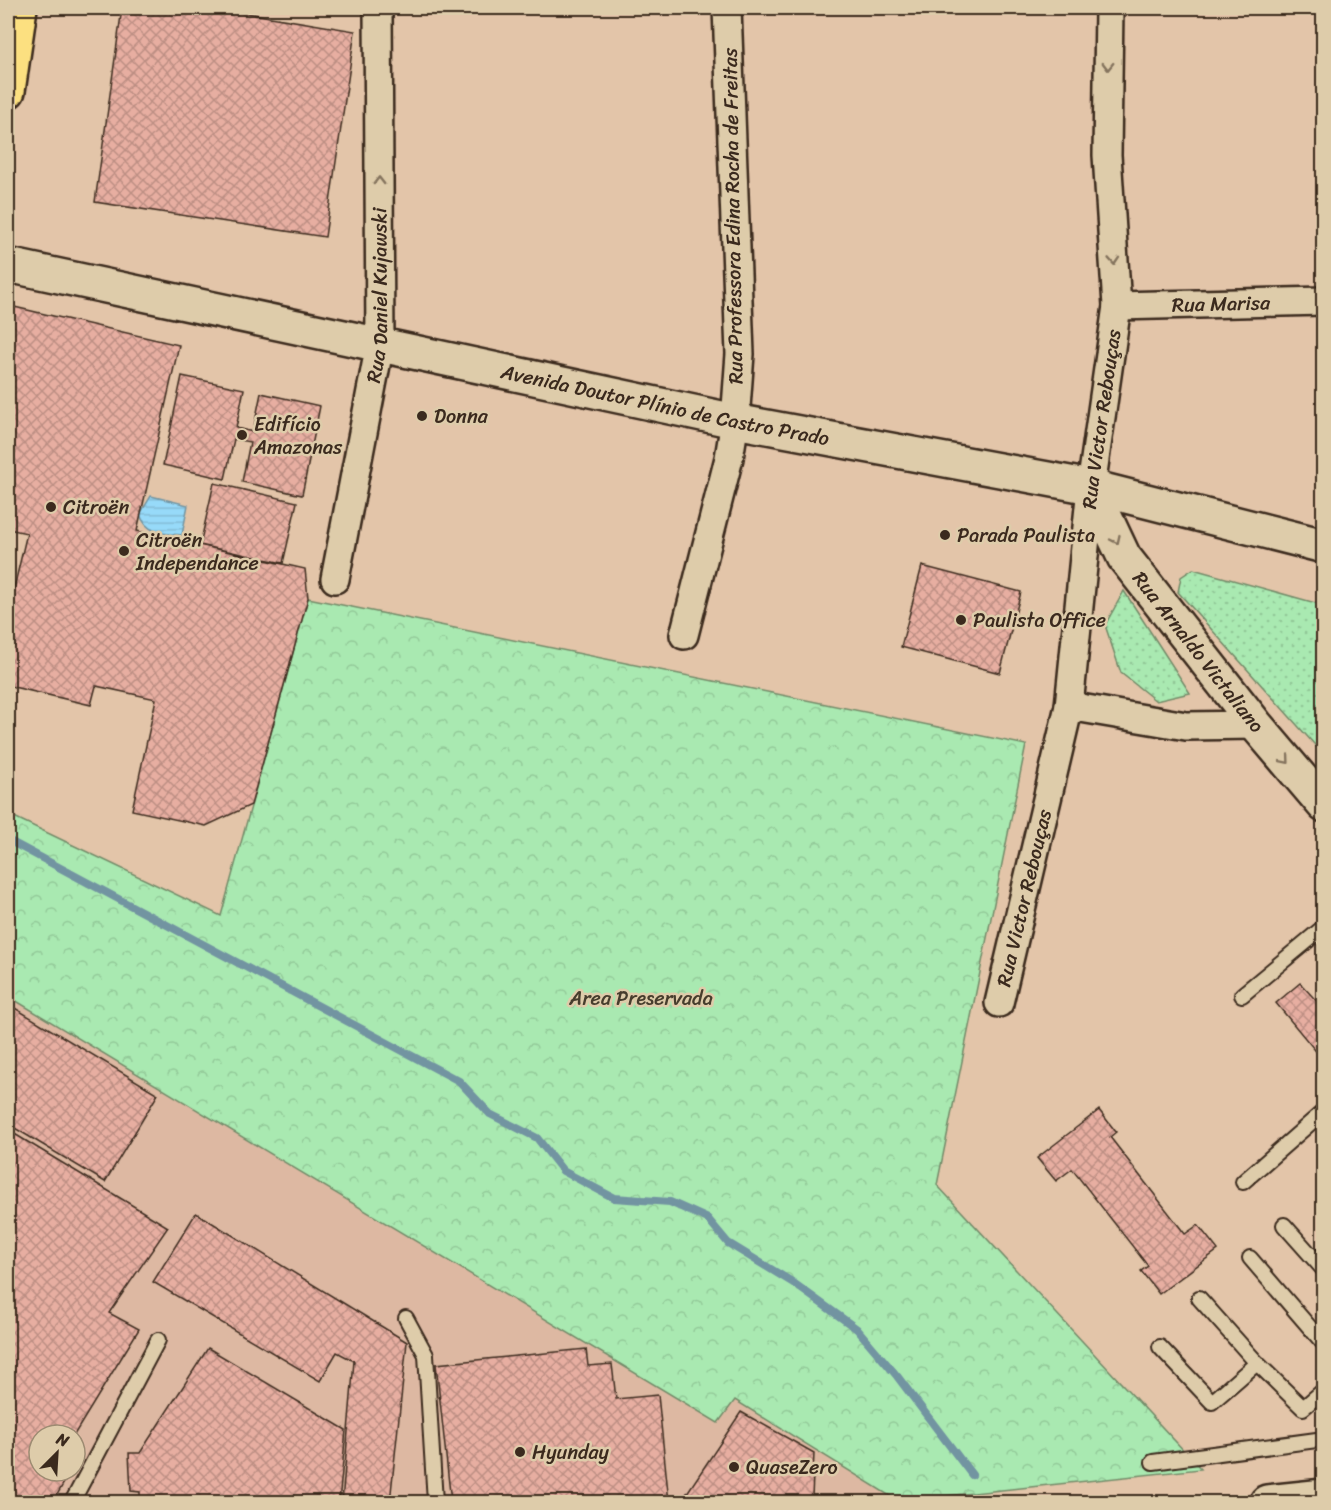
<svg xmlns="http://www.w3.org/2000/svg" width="1331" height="1510" viewBox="0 0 1331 1510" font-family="Sriracha,sans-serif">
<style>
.built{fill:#ddb8a2;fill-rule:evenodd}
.grass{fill:url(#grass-dots);stroke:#728a68;stroke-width:1.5}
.forest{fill:url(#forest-crowns);stroke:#728a68;stroke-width:1.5}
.water{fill:url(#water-rules);stroke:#7294a1;stroke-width:1.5}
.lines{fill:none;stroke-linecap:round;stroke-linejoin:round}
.stream{stroke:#7294a1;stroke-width:8}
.building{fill:url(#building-cross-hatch);stroke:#3b2a1e;stroke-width:1.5}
.lane-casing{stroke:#3b2a1e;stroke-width:18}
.street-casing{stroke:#3b2a1e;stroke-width:32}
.secondary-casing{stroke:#3b2a1e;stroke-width:38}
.primary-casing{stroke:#3b2a1e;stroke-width:38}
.lane{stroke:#deccaa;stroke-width:14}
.street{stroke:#deccaa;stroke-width:27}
.secondary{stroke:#deccaa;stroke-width:33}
.primary{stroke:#fce080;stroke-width:33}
.oneway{stroke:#84735d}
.poi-dot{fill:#3b2a1e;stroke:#deccaa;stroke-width:2}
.labels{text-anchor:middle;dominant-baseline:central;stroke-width:5;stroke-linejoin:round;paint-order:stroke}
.street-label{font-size:20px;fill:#3b2a1e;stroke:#deccaa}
.poi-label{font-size:20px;fill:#3b2a1e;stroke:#deccaa;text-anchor:start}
.park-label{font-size:20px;fill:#463d2d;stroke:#deccaa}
</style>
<defs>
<pattern id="grass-dots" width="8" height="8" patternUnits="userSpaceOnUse" patternTransform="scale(1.5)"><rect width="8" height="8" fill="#a9e9b1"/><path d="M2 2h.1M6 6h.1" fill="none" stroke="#92c898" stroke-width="1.8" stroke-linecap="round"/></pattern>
<pattern id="forest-crowns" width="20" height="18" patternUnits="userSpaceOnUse" patternTransform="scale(1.5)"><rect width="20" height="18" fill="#a9e9b1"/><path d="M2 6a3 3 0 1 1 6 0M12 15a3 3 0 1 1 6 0" fill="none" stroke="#92c898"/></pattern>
<pattern id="water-rules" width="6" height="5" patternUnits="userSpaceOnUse" patternTransform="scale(1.5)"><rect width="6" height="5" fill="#97daf9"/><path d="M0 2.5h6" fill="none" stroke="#83bbd5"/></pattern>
<pattern id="building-cross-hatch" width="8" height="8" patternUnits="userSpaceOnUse" patternTransform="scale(1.5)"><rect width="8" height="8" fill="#e7aea1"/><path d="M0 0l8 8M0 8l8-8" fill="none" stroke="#bc8e83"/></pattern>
</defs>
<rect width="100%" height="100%" fill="#e3c5a9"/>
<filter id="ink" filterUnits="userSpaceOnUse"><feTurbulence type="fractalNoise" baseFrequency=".0167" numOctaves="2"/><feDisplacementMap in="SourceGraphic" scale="12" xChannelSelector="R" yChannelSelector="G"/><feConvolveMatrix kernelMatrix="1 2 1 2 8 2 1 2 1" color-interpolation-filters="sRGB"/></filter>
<g filter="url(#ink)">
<path class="built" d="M 8,996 L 717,1422 L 735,1399 L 898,1501 L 885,1502 L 8,1502 ZM 39,1435 L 75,1435 L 75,1471 L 39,1471 Z"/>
<g class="grass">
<polygon points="1193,569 1323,605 1323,754 1178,592 1181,577"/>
<polygon points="1124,591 1190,693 1156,701 1121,673 1105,625"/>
</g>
<polygon class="forest" points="308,598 1026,745 937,1185 1201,1469 898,1501 735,1400 718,1423 8,996 8,814 221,916"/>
<path class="water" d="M 151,496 L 188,505 L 182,535 C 164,534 146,534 140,514 Z"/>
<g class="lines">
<polyline class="stream" points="8,840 459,1081 490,1114 537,1138 563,1171 614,1198 670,1202 708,1219 728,1243 792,1282 857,1329 897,1376 972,1475"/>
</g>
<g class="building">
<polygon points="122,8 216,8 355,31 325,237 95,202"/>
<polygon points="10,306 179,345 137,531 305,569 308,598 251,805 206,826 132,810 156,699 96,686 91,705 9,686 8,694 8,613 27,533 8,529 8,318"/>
<polygon points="182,376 244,389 236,428 253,432 261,393 320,406 302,495 242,482 250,442 234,439 225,479 163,465"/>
<polygon points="214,483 297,502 283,563 200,545"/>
<polygon points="922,566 1021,592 1000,673 901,647"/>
<polygon points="1300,983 1324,1009 1324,1061 1276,1003"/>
<polygon points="8,1004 158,1094 105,1182 8,1124"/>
<polygon points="1099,1110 1116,1132 1110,1137 1185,1234 1198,1225 1218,1250 1159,1294 1141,1271 1148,1266 1072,1169 1056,1181 1037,1158"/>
<polygon points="8,1130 168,1227 109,1313 139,1329 74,1435 39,1435 39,1471 70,1472 53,1502 8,1502"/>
<polygon points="196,1213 407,1342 390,1502 342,1502 354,1361 337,1352 320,1381 153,1282"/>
<polygon points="208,1348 346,1430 339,1502 140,1502 140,1492 131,1491 129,1453 140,1453"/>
<polygon points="586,1349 588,1366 612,1364 616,1399 658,1395 669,1502 451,1502 436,1364"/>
<polygon points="741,1412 814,1453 812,1497 757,1502 681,1502"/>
</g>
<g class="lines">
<g class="lane-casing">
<g id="lane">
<polyline points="1242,995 1324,927"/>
<polyline points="1243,1182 1324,1111"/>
<polyline points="1284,1225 1324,1270"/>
<polyline points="1250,1258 1324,1344"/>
<polyline points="1199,1298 1257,1363 1303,1408 1324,1390"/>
<polyline points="406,1318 426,1355 435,1502"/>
<polyline points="1160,1347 1212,1402 1257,1363"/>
<polyline points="1153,1462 1324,1439"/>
<polyline points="72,1502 158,1340"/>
</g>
</g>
<g class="street-casing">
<g id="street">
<path id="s1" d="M 1117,306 L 1324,301"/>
<path id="s2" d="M 335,579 L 380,344 L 378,8"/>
<polyline points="684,635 729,458 735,421 740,354 727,8"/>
<polyline points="1069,706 1186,726 1256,725"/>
<path id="s3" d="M 999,1003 L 1069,706 L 1091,487 L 1117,306 L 1107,155 L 1109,8"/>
</g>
</g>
<g class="secondary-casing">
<g id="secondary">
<path id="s4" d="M 8,265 L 735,421 L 1091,487 L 1324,546"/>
<path id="s5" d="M 1091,487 L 1124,557 L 1256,725 L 1324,805"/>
<polyline points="1267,1502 1324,1496"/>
</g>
</g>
<g class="primary-casing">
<polyline id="primary" points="8,91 20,8"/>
</g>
<use href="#lane" class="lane"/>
<use href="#street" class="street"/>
<use href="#secondary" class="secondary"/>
<use href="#primary" class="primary"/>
</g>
<defs><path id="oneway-chevron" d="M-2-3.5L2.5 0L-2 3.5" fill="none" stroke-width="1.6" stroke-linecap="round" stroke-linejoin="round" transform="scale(1.5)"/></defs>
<g class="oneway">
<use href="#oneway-chevron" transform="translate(1108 66) rotate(91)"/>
<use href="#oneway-chevron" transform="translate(379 181) rotate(-90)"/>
<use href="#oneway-chevron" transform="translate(1114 261) rotate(86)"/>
<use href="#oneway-chevron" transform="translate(1116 540) rotate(65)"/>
<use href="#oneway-chevron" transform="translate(1286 760) rotate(50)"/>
</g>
</g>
<g class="poi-dot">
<circle cx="422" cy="416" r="6"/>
<circle cx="242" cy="435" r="6"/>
<circle cx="51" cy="507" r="6"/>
<circle cx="945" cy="535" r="6"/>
<circle cx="124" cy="551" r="6"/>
<circle cx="961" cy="620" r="6"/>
<circle cx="520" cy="1452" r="6"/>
<circle cx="734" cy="1467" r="6"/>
</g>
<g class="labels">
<g class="street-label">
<text transform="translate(733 216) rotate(-91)">Rua Professora Edina Rocha de Freitas</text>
<text stroke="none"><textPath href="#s2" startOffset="288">Rua Daniel Kujawski</textPath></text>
<text stroke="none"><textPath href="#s1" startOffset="104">Rua Marisa</textPath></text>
<text stroke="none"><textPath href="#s4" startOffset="672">Avenida Doutor Plínio de Castro Prado</textPath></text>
<text stroke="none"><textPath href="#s3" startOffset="594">Rua Victor Rebouças</textPath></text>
<text stroke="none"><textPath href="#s5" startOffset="198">Rua Arnaldo Victaliano</textPath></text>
<text stroke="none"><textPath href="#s3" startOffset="108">Rua Victor Rebouças</textPath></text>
</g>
<g class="poi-label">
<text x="434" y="416">Donna</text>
<text x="254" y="424">Edifício<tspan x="254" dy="23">Amazonas</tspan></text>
<text x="63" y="507">Citroën</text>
<text x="957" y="535">Parada Paulista</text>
<text x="136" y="540">Citroën<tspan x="136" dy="23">Independance</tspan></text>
<text x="973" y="620">Paulista Office</text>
<text x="532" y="1452">Hyunday</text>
<text x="746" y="1467">QuaseZero</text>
</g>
<g class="park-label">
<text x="641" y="998">Area Preservada</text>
</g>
</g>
<rect width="1331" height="1510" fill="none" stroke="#deccaa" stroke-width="30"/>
<rect x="15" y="15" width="1301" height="1480" fill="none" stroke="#3b2a1e" stroke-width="2" filter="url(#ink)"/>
<g transform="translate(57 1453) rotate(24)"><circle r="28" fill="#deccaa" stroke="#9d8b72" stroke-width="1.5"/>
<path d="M0-4.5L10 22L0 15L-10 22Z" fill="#3b2a1e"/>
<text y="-9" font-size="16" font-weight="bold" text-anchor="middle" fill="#3b2a1e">N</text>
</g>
</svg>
